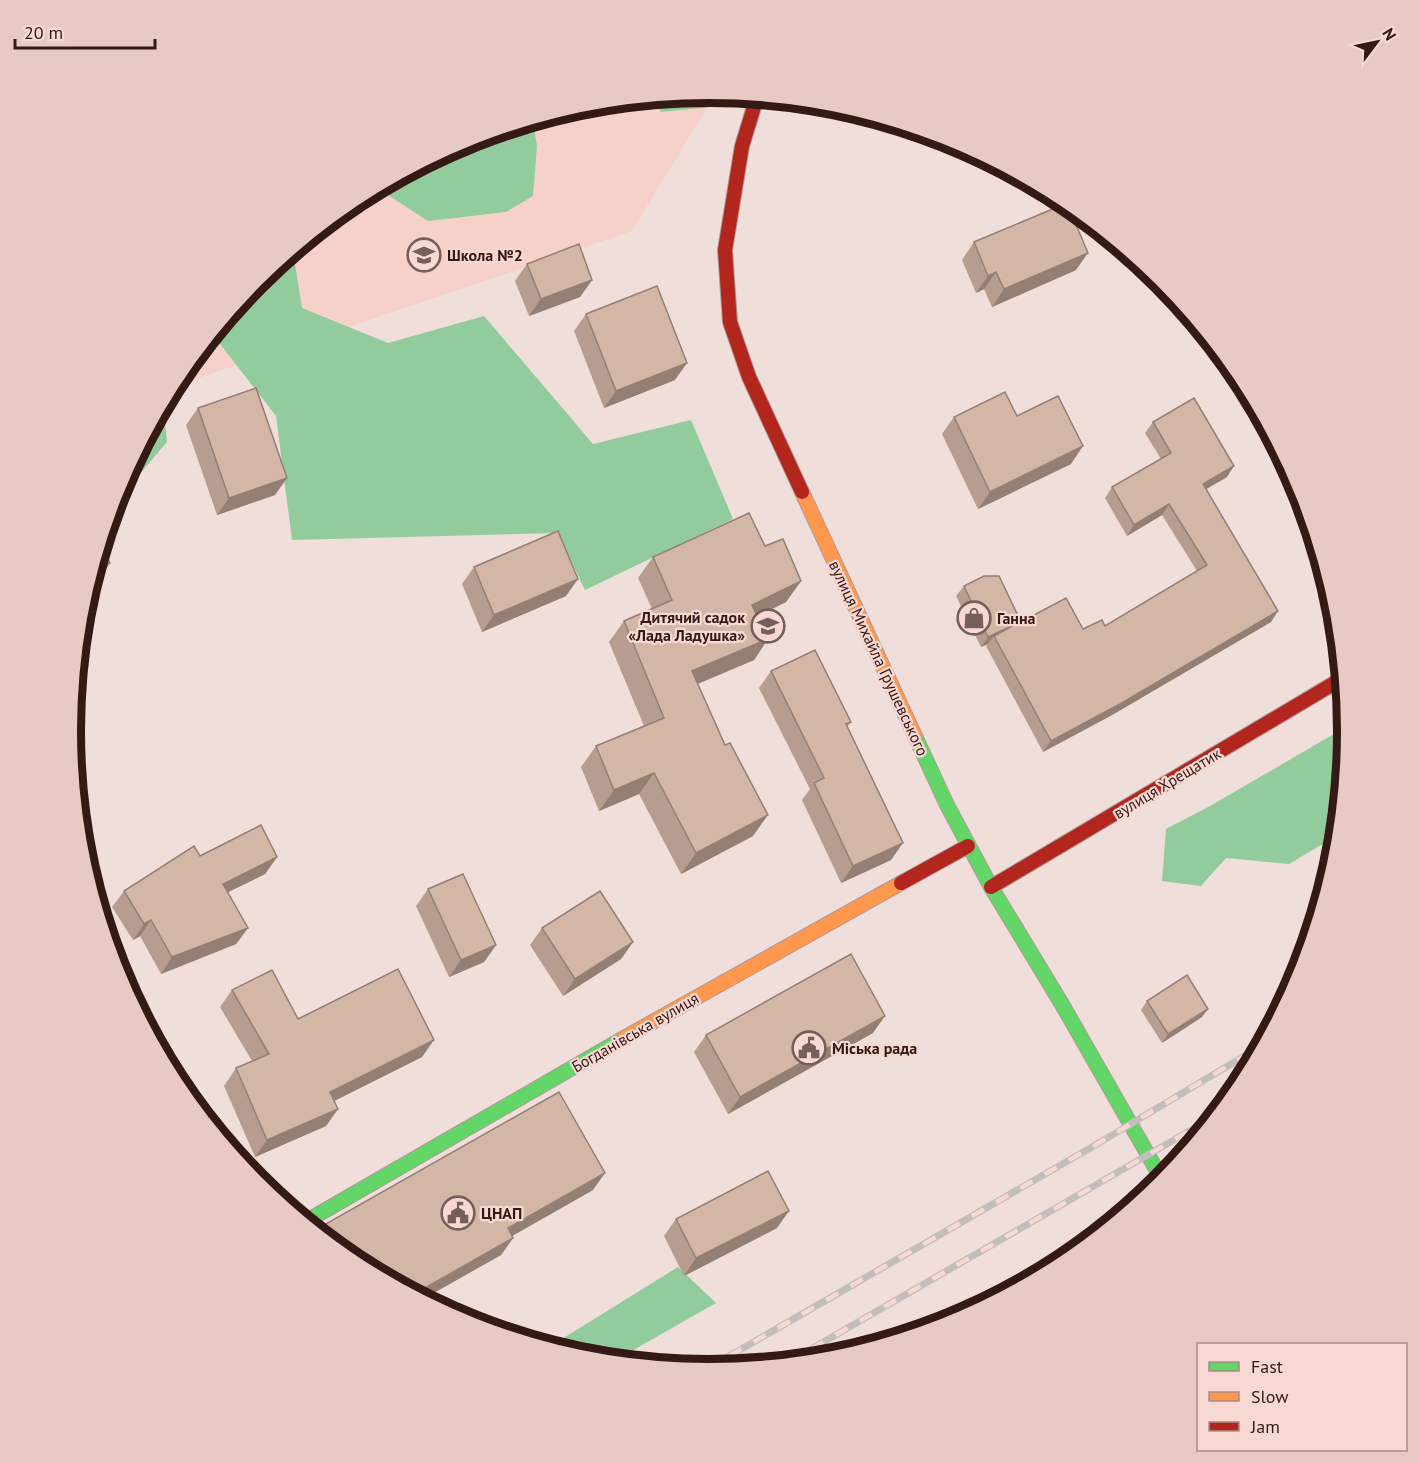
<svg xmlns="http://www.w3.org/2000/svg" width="1419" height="1463" viewBox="0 0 1419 1463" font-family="'PT Sans',sans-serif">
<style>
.built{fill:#f6d1ca}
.forest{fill:#92cc9c}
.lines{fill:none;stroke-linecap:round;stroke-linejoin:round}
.fast-casing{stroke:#af9a97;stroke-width:16}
.slow-casing{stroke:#af9a97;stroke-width:16}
.jam-casing{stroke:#af9a97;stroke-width:16}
.fast{stroke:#63d668;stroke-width:14}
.slow{stroke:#ff974d;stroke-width:14}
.jam{stroke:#b3261e;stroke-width:14}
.rail-casing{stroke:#c3bdbc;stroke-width:7}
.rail{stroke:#f8d8d3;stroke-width:4.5;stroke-dasharray:14;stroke-linecap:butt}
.wall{fill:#b69d8f}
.shaded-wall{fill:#947f74}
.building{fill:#d4b6a6;stroke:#947f74;stroke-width:1.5}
.labels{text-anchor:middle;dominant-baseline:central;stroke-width:4.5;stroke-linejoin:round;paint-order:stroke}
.poi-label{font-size:16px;font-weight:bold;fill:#341914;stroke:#f8d8d3;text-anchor:start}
.street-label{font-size:16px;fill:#341914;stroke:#f8d8d3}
.rim{fill:none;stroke:#341914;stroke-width:8}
</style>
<rect width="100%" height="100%" fill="#f0dedb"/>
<polygon class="built" points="710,93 716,93 632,231 172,387 178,376 258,279 355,200 465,141 585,105"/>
<g class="forest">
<polygon points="710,93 723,94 721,106 661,112 651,98"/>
<polygon points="533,121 537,146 533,196 506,212 428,221 377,188 465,141"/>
<polygon points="293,251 302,308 388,343 484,316 593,444 691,420 733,519 585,590 558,533 292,540 276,416 213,335 258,279"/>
<polygon points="163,405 167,442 139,475 125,475"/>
<polygon points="1334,734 1348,735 1338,835 1289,864 1226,858 1201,886 1162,881 1166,829 1210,806"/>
<polygon points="678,1267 716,1303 614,1361 585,1358 549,1347"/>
</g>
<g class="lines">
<g class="fast-casing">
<g id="fast">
<polyline points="915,736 947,805 991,887 1063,1006 1163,1181"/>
<polyline points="305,1222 624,1038"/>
</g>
</g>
<g class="slow-casing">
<g id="slow">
<polyline points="802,492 915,736"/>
<polyline points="624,1038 901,883"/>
</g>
</g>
<g class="jam-casing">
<g id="jam">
<polyline points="757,97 742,146 725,250 730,322 749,377 802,492"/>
<polyline points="901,883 968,846"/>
<polyline points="991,887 1343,678"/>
</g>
</g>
<use href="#fast" class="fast"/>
<use href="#slow" class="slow"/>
<use href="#jam" class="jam"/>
<g class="rail-casing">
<g id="rail">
<polyline points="787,1363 1217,1115"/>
<polyline points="705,1370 1092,1147 1263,1045"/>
</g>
</g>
<use href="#rail" class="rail"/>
</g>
<g class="wall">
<polygon points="974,242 1076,270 992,307 984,289 976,293 962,260"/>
<polygon points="527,264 592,280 580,297 529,316 515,281"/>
<polygon points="586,314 675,380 604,408 574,331"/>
<polygon points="198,408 275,495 217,515 186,425"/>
<polygon points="1017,416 1071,464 978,509 942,434 954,417"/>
<polygon points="1153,422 1227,477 1206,489 1271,622 1112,715 1043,752 986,646 988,644 981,647 956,596 964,586 1021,622 1083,629 1105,626 1197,571 1162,515 1127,536 1105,498 1112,487 1161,459 1145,433"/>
<polygon points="765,546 801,581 786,602 758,616 768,639 754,660 698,684 753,836 681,874 639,794 599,811 581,767 596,746 644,726 609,642 624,621 652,609 638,578 653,557"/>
<polygon points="474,567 566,596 482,632 462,584"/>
<polygon points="771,671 851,722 847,727 891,860 841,883 802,800 810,789 759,688"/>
<polygon points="200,856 277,857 265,874 228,892 248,928 236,944 161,974 140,936 133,940 112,907 124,891"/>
<polygon points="428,889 496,945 484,962 449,977 416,906"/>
<polygon points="542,928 633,942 621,959 563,996 530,945"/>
<polygon points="232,990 298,1019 422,1057 334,1101 338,1109 326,1126 255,1157 224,1086 236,1068 252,1061 220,1007"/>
<polygon points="1147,1001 1202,1017 1162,1043 1141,1010"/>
<polygon points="873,1033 728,1114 694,1052 706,1035"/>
<polygon points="593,1190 512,1236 513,1238 501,1255 423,1299 354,1263"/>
<polygon points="676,1219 777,1228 684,1276 664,1236"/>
</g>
<g class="shaded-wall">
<polygon points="1088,253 1076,270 992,307 1004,289"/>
<polygon points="996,272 984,289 976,293 988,276"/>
<polygon points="592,280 580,297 529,316 541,299"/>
<polygon points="687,363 675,380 604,408 616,391"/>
<polygon points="1083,446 1071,464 978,509 990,492"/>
<polygon points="1234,466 1227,477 1196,495 1203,484"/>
<polygon points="287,478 275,495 217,515 229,498"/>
<polygon points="1169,504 1162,515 1127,536 1134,525"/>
<polygon points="110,563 100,578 90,582 94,570"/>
<polygon points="578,579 566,596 482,632 494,615"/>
<polygon points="801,581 786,602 737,626 752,605"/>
<polygon points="1278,611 1271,622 1112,715 1043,752 1051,741"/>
<polygon points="1018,623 994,636 988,644 981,647 988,637"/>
<polygon points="768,639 754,660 678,692 692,671"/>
<polygon points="85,681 74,696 75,684"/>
<polygon points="654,773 639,794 599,811 614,790"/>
<polygon points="768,815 753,836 681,874 696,853"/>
<polygon points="903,843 891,860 841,883 853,866"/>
<polygon points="277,857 265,874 212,900 223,884"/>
<polygon points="151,920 140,936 133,940 144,924"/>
<polygon points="248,928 236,944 161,974 172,957"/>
<polygon points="633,942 621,959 563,996 575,979"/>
<polygon points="496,945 484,962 449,977 461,960"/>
<polygon points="1208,1009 1202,1017 1162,1043 1168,1034"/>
<polygon points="885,1016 873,1033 728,1114 740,1097"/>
<polygon points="434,1040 422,1057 318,1109 330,1092"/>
<polygon points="338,1109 326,1126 255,1157 267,1140"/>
<polygon points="605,1173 593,1190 496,1245 508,1228"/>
<polygon points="789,1211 777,1228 684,1276 696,1258"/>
<polygon points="513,1238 501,1255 423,1299 414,1295 416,1293"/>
<polygon points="411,1283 405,1290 401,1288"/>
</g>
<g class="building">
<polygon points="1067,203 1088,253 1004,289 996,272 988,276 974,242"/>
<polygon points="579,244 592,280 541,299 527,264"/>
<polygon points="657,286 687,363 616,391 586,314"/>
<polygon points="256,388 287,478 229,498 198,408"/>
<polygon points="1005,392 1017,416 1058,396 1083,446 990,492 954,417"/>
<polygon points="1194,398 1234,466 1203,484 1278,611 1120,704 1051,741 994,636 1018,623 988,637 964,586 984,576 999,576 1021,622 1066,598 1083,629 1102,620 1105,626 1207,565 1169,504 1134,525 1112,487 1171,453 1153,422"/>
<polygon points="749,513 765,546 783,539 801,581 752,605 768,639 692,671 725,745 730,743 768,815 696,853 654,773 614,790 596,746 664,718 624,621 672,600 653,557"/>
<polygon points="558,531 578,579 494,615 474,567"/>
<polygon points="102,544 110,563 94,570"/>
<polygon points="815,650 851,722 846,724 903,843 853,866 814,783 824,778 771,671"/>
<polygon points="77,663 85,681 75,684"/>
<polygon points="261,825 277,857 223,884 248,928 172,957 151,920 144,924 124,891 194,846 200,856"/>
<polygon points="463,874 496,945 461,960 428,889"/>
<polygon points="600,891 633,942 575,979 542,928"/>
<polygon points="851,954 885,1016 740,1097 706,1035"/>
<polygon points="398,969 434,1040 330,1092 338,1109 267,1140 236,1068 269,1054 232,990 272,970 298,1019"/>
<polygon points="1187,975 1208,1009 1168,1034 1147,1001"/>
<polygon points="559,1092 605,1173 508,1228 513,1238 416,1293 411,1283 401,1288 354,1263 315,1230"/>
<polygon points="768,1171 789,1211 696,1258 676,1219"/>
</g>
<defs>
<g id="school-ring" transform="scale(1.725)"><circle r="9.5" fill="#f8d8d3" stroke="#765e5a" stroke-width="1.5"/><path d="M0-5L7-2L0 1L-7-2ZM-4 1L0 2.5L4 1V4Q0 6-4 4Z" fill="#765e5a"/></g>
<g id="shop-ring" transform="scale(1.725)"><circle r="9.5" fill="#f8d8d3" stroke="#765e5a" stroke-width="1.5"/><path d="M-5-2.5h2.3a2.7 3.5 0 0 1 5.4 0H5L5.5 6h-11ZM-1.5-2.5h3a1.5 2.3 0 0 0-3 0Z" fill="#765e5a"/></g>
<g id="civic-ring" transform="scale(1.725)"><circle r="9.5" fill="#f8d8d3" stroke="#765e5a" stroke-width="1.5"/><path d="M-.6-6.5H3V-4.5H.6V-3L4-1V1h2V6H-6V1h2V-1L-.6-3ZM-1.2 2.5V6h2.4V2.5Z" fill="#765e5a"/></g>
</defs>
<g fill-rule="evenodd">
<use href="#school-ring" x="424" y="255"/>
<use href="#shop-ring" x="974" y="618"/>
<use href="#school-ring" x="768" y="626"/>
<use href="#civic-ring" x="809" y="1048"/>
<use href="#civic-ring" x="458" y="1213"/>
</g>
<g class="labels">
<g class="poi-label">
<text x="447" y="255">Школа №2</text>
<text x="745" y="617" text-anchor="end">Дитячий садок<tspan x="745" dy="18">«Лада Ладушка»</tspan></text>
<text x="997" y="618">Ганна</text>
<text x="832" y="1048">Міська рада</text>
<text x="481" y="1213">ЦНАП</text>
</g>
<g class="street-label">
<text transform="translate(879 658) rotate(65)">вулиця Михайла Грушевського</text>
<text transform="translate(1167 783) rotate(-31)">вулиця Хрещатик</text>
<text transform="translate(635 1032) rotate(-30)">Богданівська вулиця</text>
</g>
</g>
<path d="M0 0H1419V1463H0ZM81 731a628 628 0 1 1 1256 0a628 628 0 1 1-1256 0Z" fill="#e8c9c4" fill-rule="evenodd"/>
<path class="rim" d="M81 731a628 628 0 1 1 1256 0a628 628 0 1 1-1256 0Z"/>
<rect x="1197" y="1343" width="210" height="108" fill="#f8d8d3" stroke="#aa8c87" stroke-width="1.5"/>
<rect x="1209" y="1362" width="30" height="9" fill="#63d668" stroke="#aa8c87" stroke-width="1.5"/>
<text x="1251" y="1373" font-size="18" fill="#341914">Fast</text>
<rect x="1209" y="1392" width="30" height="9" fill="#ff974d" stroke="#aa8c87" stroke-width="1.5"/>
<text x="1251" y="1403" font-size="18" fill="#341914">Slow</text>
<rect x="1209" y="1422" width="30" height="9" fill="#b3261e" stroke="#aa8c87" stroke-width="1.5"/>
<text x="1251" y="1433" font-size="18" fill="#341914">Jam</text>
<g transform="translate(1377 42) rotate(58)" stroke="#f8d8d3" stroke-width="4.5" paint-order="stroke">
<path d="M0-4.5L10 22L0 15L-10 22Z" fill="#341914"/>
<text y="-9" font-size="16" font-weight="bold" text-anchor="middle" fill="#341914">N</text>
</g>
<path d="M15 39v9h140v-9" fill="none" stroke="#341914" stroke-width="3"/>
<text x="24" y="39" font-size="18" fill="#341914" stroke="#f8d8d3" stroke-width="4.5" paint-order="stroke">20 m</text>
</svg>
